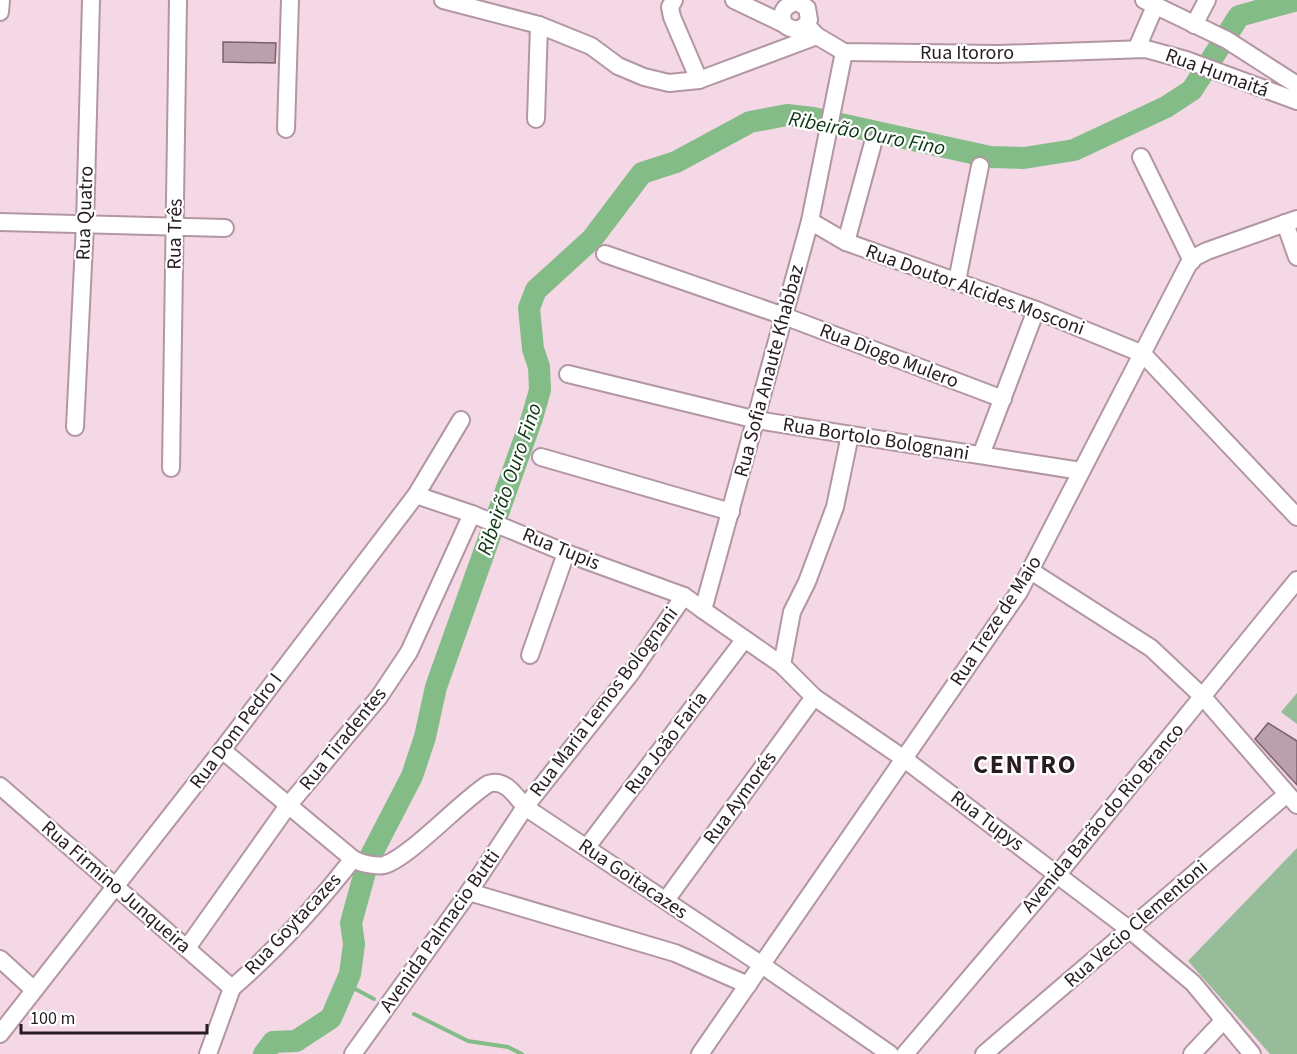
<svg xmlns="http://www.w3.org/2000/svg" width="1297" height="1054" viewBox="0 0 1297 1054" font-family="'Source Sans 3',sans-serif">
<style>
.green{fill:#97bc99}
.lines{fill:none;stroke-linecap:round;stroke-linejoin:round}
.stream{stroke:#84bc88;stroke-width:4}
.river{stroke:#84bc88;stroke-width:22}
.building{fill:#ba9fac;stroke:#7a616d;stroke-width:1.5}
.minor-casing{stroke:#b296a3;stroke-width:20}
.minor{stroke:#fff;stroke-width:16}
.labels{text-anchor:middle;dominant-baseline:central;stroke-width:4.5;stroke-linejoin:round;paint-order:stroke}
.street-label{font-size:20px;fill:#261c21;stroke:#fff}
.water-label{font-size:21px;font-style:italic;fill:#0c3513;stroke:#fff}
.district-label{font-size:26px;font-weight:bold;letter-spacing:1.5px;fill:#261c21;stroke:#fff}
</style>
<rect width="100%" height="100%" fill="#f5d8e6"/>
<g class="green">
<polygon points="1297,693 1297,724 1281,712"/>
<polygon points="1297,848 1297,1054 1270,1054 1188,961"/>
</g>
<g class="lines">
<g class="stream">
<polyline points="346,984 374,999"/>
<polyline points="414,1014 468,1041 508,1047 522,1054"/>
</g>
<polyline class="river" points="264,1054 273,1042 296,1041 331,1018 350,974 354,944 351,923 368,861 412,776 425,737 436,687 532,418 540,390 539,367 533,349 529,308 536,290 592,239 642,173 676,162 750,122 787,115 813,118 990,157 1024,158 1074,150 1166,107 1192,90 1239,16 1297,0"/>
</g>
<g class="building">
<polygon points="223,42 276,43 275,63 223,62"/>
<polygon points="1268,723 1297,741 1297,785 1255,739"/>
</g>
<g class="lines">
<g class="minor-casing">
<g id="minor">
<polyline points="443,0 539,25 591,46 618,66 644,77 669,83 699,80 817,36"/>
<polyline points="674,0 670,7 672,17 699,80"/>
<polyline points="734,0 784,24"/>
<polyline points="1144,0 1227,40 1297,85"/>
<path d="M 797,2 L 807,8 L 809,20 C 803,31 793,32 784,24 C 778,9 788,5 799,0"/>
<polyline points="0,12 1,0"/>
<polyline points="806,25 817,36 844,52 998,54 1146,49 1186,60 1297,101"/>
<polyline points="1194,25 1207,0"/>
<polyline points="1137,48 1155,6"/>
<polyline points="536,119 539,25"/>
<polyline points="286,129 290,0"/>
<polyline points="1141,157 1192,261"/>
<polyline points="810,221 846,242 1036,310 1143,354 1297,517"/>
<polyline points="0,222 225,228"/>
<polyline points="1285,223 1297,257"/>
<polyline points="846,242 873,143"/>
<polyline points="605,254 784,316 1003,399"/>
<polyline points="957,281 980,166"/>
<polyline points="568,374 757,420 1081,471"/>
<polyline points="75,427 85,224 91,0"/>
<polyline points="981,455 1036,310"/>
<polyline points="541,457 731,512"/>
<polyline points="171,468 178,0"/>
<polyline points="416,495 472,514 566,553 684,596 703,610 782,665 814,697 903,758 1130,930 1193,983 1252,1054"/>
<polyline points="1031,571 1151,648 1203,697 1297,805"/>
<polyline points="703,610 810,221 844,52"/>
<polyline points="530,655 566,553"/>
<polyline points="782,665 792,612 807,582 835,507 850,435"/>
<path d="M 222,750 L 353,859 C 360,863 376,867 384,865 C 409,858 461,801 488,784 C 505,778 515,795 525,807 L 762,965 L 890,1054"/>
<polyline points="0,786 232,988"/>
<polyline points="587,847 744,640"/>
<polyline points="469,892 675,953 748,985"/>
<polyline points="666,900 814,697"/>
<polyline points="187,948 287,807 379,697 409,652 472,514"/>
<polyline points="0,959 33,989"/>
<path d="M 232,988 C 277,949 316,906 353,859"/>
<polyline points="0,1034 222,750 416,495 461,420"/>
<polyline points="208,1054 232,988"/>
<polyline points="353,1054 469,892 525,807 631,673 684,596"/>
<polyline points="700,1054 1019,592 1188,265 1195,257 1207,251 1297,219"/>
<polyline points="905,1054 1058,874 1297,580"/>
<polyline points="984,1054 1287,794"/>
<polyline points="1192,1054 1224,1020"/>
</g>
</g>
<use href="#minor" class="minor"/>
</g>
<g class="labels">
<g class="street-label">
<text x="967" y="53">Rua Itororo</text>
<text transform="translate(1217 73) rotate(20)">Rua Humaitá</text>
<text transform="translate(85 213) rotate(-88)">Rua Quatro</text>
<text transform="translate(175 234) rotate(-89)">Rua Três</text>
<text transform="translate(975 290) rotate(20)">Rua Doutor Alcides Mosconi</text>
<text transform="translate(889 356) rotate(21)">Rua Diogo Mulero</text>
<text transform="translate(769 371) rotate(-75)">Rua Sofia Anaute Khabbaz</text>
<text transform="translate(876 439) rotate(9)">Rua Bortolo Bolognani</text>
<text transform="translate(561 549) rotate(22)">Rua Tupis</text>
<text transform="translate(996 621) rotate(-57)">Rua Treze de Maio</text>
<text transform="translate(604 702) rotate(-53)">Rua Maria Lemos Bolognani</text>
<text transform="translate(236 731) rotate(-53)">Rua Dom Pedro I</text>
<text transform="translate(343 739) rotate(-51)">Rua Tiradentes</text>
<text transform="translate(666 743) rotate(-53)">Rua João Faria</text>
<text transform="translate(740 798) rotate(-54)">Rua Aymorés</text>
<text transform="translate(1103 818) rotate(-50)">Avenida Barão do Rio Branco</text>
<text transform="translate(987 821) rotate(37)">Rua Tupys</text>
<text transform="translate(633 879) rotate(34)">Rua Goitacazes</text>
<text transform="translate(116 887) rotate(41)">Rua Firmino Junqueira</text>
<text transform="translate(293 924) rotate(-47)">Rua Goytacazes</text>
<text transform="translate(1136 924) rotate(-41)">Rua Vecio Clementoni</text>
<text transform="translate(440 931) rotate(-55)">Avenida Palmacio Butti</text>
</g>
<g class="water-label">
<text transform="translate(867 133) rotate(11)">Ribeirão Ouro Fino</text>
<text transform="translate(509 479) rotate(-71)">Ribeirão Ouro Fino</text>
</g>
<g class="district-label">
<text x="1025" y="764">CENTRO</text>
</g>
</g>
<path d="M21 1024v9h186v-9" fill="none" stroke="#261c21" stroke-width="3"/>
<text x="30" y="1024" font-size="18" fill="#261c21" stroke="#ffffff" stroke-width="4.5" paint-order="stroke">100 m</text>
</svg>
